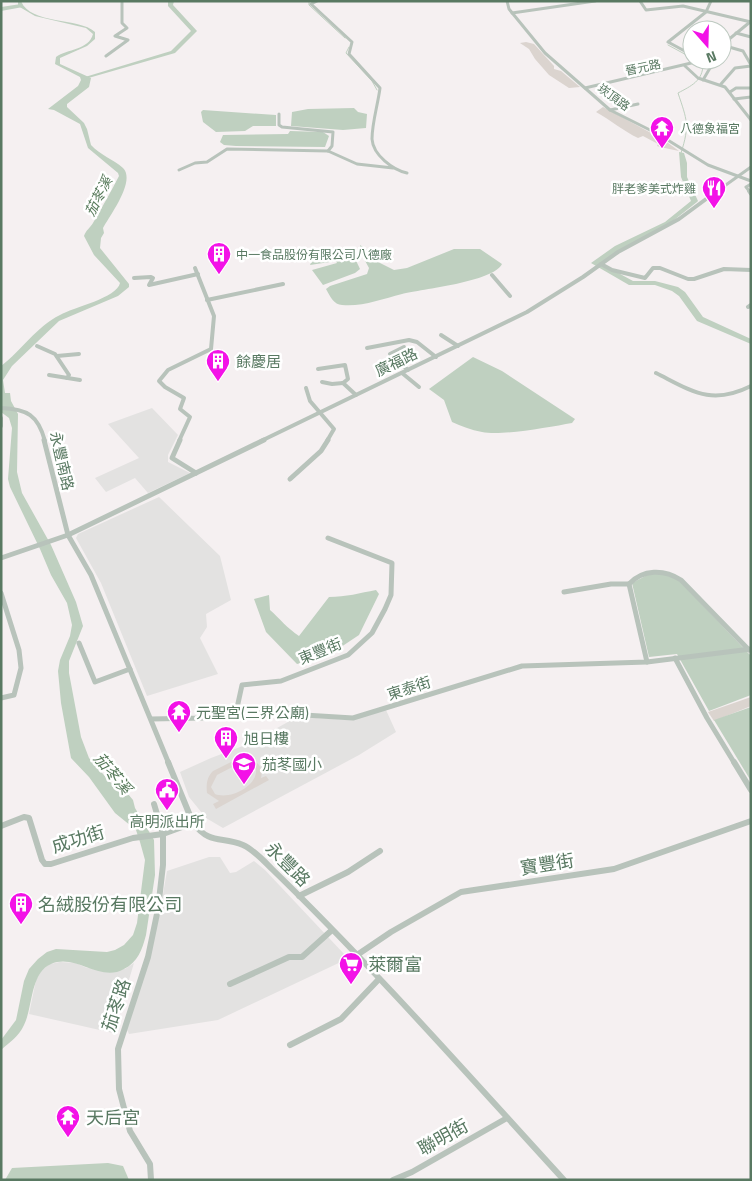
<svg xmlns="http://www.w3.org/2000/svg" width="752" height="1181" viewBox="0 0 752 1181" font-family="'Titillium Web','Noto Sans TC',sans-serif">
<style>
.built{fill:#e3e2e1}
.green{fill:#dbd4cf;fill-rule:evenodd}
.water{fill:#bfd0c0}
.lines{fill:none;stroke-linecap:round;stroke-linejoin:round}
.stream{stroke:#bfd0c0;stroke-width:1}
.river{fill:#bfd0c0;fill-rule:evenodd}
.minor-far3{stroke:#b8c3bb;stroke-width:3}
.minor-far2{stroke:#b8c3bb;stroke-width:4}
.minor-far1{stroke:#b8c3bb;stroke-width:5}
.minor{stroke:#b8c3bb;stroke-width:6}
.labels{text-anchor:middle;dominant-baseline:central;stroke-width:5;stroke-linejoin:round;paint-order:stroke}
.far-street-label{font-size:12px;fill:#597962;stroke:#fff}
.far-poi-label{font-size:12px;fill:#597962;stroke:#fff;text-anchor:start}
.far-water-label{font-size:14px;font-style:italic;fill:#587b5b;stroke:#fff}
.poi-label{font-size:15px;fill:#597962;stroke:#fff;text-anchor:start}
.street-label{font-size:15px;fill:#597962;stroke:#fff}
.water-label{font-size:16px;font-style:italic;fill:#587b5b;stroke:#fff}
.near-street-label{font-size:18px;fill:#597962;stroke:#fff}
.near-poi-label{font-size:18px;fill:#597962;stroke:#fff;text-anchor:start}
</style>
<rect width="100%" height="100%" fill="#f5f0f1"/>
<g class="built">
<polygon points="152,408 178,435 168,455 168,462 190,473 148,493 135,478 106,492 95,478 139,458 108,424"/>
<polygon points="159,497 220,556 231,600 206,614 207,627 200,638 218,674 147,696 101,583 76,538 78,534"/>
<polygon points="386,710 396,732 359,755 223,828 206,818 189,797 180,772 211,758 256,741 260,744 271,739 268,733 297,717 352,720"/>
<polygon points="209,857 220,857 230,873 236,872 254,861 265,870 345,955 345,960 218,1020 129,1034 127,1030 159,917 167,871"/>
<polygon points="60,962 76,963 87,968 125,969 134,963 113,1033 29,1014 36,980 42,970 50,964"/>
</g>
<g class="green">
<polygon points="526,42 534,44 554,66 554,69 561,71 580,87 569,88 549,75 535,59 529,49 520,43"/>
<path d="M 603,107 L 664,140 L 679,151 L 660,147 L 657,146 L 658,144 L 643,136 L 638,138 C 623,131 611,120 596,112 Z"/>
<polygon points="751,697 751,706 714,721 708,712"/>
<path d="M 245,758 C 256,760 264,766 261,778 L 266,776 L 269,780 L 216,809 L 213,804 L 219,801 L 207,793 C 206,784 207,777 213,771 L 237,759 ZM 240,763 L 248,763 L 256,769 C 258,786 230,800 215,794 L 211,787 L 217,775 Z"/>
</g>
<g class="water">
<path d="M 18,1 L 21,1 C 30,25 79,17 95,32 L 95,39 L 87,46 L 60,58 L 60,64 L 91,78 L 89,87 L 67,104 L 67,107 L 84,123 L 87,129 L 91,145 C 100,155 113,159 123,168 C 136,181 110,215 103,228 L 104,233 L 101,238 L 100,248 L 129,284 L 129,287 L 118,296 L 59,321 L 12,366 L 3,380 L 5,393 L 10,393 L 11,401 L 18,414 L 17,472 L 22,493 L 51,545 L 76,602 L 83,626 L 69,661 L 69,673 L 81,737 L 89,758 L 110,782 L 128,794 L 133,800 L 135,808 L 154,840 L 155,875 L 146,935 C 142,950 138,962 124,969 C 100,983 76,953 51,964 C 30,973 33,1007 24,1025 C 19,1036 10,1042 1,1050 L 1,1040 L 16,1020 L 24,981 L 29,969 L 38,959 L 47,952 L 56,949 L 107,952 L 115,950 L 124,945 L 133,935 L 137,923 L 145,860 L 140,842 L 136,830 L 115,813 L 89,777 L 71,758 L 61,703 L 58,671 L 60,660 L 70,636 L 72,625 L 67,603 L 51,575 L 40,549 L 10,487 L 8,479 L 12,428 L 9,418 L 1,412 L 1,366 C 22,350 36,327 60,315 C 74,307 117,298 120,283 L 94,255 L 84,236 C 86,230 90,228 93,223 C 102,207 111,192 119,176 L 118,173 L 88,148 L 80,124 L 54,110 L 48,109 L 78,86 L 81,80 L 80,77 L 55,64 L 56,57 C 67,49 89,50 93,34 L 86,28 L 35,16 L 18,6 Z"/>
<polygon points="354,108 358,112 367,114 366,128 343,130 291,126 292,112 308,109"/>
<polygon points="203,110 276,115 276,126 253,126 245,131 216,132 203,122 201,112"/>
<polygon points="290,131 323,132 329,136 325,147 236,146 224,145 220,142 223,135 288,134"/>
<path d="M 360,245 L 371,252 L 378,262 L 394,270 L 407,268 L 454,249 L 480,249 L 502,264 C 493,282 422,289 402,294 C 382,299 362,307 342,305 C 334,305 330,296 326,289 L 330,286 L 367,274 L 369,268 L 363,257 Z"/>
<polygon points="351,250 360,269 355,273 323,285 312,270 337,263 336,261 310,265 315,254"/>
<path d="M 473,357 L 502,371 L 575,419 L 572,423 C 550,427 502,436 482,432 C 471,430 461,426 452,422 L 444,400 L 429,389 Z"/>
<polygon points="653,572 674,575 751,656 751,695 709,711 677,654 649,657 632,583"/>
<path d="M 376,590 L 379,594 L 359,635 L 326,657 L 297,664 L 266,632 L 254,599 L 269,595 L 270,610 C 280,619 287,628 299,636 L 329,597 C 346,597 360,593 376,590 Z"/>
<polygon points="751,707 751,781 714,720"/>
<polygon points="108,1163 123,1166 129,1180 5,1180 12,1168"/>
</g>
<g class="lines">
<g class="stream">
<polyline points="309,1 309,5 345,38"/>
<polyline points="668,45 692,58"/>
<polyline points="349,47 346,53 372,81 377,90"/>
<path d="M 681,153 C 690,125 687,120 678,93 C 691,86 703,81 703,64 L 695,60"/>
</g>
<g class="river">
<polygon points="168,1 174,1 173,5 197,31 175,53 85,79 85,77 171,51 191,31 168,6"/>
<polygon points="21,4 23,5 23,7 1,11 1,7"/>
<polygon points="679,152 684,153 687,163 687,177 698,201 697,202 669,224 621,250 600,263 633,281 655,281 678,287 685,292 703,317 751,339 751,344 697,321 679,296 672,291 655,285 629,285 591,263 615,246 665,222 691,201 681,177"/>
</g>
<g class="minor-far3">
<path d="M 317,1 L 311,4 L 352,42 L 349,54 L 380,88 C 378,104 372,123 372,139 C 373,155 393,170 407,173"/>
<polyline points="507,1 509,9 545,53 610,110 658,134 708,165 751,181"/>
<polyline points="640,1 646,10 683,6 751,22"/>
<polyline points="512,13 595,1"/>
<polyline points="736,33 751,37"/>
<polyline points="722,45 743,51 751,65"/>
<polyline points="722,45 750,22"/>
<polyline points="692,55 668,42 706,12 711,1"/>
<polyline points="106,56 128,40 115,36 127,28 122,23 122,1"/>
<polyline points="700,60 710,68 703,80"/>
<polyline points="685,66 698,78 725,87 751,120"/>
<polyline points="721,84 735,68 751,66"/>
<polyline points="585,88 704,60"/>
<polyline points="730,92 736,88 751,88"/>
<polyline points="734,99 751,97"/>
<polyline points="610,110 638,104"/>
<polyline points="279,114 279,125 282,127 333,132 332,146 328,151"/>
<polyline points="179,170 195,163 207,162 227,149 328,151 357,164 393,168"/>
<polyline points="716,192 751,167"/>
<polyline points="750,192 746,187 751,184"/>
</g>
<g class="minor-far2">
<polyline points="749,191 751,194"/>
<polyline points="601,264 612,270 645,278 653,268 660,268 688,279 694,279 724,269 751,270"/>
<polyline points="492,275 510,296"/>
<polyline points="134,278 151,277 153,278 149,285 198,274"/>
<polyline points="207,300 283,284"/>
<polyline points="748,307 751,305"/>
<polyline points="441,335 458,346"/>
<polyline points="37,346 55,354 69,375 67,378"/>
<polyline points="404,347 390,354 408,370"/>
<polyline points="367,348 409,340 417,342 436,357"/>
<polyline points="57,356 79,354"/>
<polyline points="318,369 345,365 348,379 343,383"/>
<polyline points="402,373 419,387"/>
<path d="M 656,373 C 692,391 711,406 751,386"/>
<polyline points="49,375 80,380"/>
<polyline points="322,382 332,384 343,383"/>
<polyline points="343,383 356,395"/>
<polyline points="306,388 310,401 334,429 327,441"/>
<path d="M 1,408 C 27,409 38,415 45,441"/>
<polyline points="1,418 1,426"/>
<polyline points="179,441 190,417 180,409 184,398 165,387 159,381 168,370 211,349 214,316 195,268"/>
<polyline points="261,441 527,312 583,277 618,252 679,219 717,191"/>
</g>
<g class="minor-far1">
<polyline points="44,440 68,535 91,575 169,764"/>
<polyline points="180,440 172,458 196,473"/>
<polyline points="290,479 321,451 328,440"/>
<polyline points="1,558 68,535 264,440"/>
<polyline points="564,592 611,584 629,584"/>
<polyline points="1,593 19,650 21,668 14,695 1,698"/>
<polyline points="79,643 95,682 130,669"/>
<polyline points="675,658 707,718 735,764"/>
<path d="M 647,662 L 629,584 C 643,569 664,569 681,580 L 749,650"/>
<polyline points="237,708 242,685 281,681 348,655 372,633 385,609 391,595 392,563 328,538"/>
<polyline points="151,719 203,718 219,715 237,708 288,714 353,718 522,666 647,662 751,649"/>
</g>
<g class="minor">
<path d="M 168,762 L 193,823 C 210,845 221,836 243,845 C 254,850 263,860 272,869 C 374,968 468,1075 564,1180"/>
<polyline points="734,762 751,790"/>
<polyline points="1,826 24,817 29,818 42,860 45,864 51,864 133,838 163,834 193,823"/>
<polyline points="299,896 348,872 380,851"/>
<polyline points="357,955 391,932 461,892 614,869 751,821"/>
<polyline points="230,984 289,957 302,957 332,930"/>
<polyline points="290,1045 341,1019 379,979"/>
<polyline points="151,1180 150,1164 130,1131 119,1089 118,1049 148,957 158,909 163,865 163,834 154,804"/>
<polyline points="393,1180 412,1172 507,1118"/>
</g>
</g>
<defs>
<g id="temple-pin" transform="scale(1.25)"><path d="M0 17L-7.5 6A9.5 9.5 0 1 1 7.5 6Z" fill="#f312e7" stroke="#fff"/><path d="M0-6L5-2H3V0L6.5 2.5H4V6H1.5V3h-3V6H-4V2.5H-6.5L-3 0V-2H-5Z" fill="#fff"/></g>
<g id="restaurant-pin" transform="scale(1.25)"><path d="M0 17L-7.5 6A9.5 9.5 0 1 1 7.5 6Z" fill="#f312e7" stroke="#fff"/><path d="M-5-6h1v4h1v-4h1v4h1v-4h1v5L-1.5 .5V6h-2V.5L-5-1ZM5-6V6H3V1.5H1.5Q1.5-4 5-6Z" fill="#fff"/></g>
<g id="building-pin" transform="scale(1.25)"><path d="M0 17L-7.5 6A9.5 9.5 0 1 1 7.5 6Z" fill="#f312e7" stroke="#fff"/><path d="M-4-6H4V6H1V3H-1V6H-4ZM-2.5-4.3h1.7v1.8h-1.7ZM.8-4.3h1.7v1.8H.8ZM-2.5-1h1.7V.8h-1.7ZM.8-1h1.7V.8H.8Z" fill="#fff"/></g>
<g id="school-pin" transform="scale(1.25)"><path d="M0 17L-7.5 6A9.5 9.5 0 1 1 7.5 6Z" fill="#f312e7" stroke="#fff"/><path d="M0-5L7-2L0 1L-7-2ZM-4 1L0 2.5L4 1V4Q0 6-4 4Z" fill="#fff"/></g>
<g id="civic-pin" transform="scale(1.25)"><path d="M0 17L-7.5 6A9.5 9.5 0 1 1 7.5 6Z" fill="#f312e7" stroke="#fff"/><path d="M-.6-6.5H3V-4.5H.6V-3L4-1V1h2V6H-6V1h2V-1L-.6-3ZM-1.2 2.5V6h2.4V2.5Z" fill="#fff"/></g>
<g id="supermarket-pin" transform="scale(1.25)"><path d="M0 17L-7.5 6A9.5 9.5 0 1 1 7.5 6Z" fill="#f312e7" stroke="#fff"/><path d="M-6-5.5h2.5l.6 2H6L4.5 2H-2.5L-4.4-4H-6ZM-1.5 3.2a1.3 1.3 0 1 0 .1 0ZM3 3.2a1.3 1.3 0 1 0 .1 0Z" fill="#fff"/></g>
</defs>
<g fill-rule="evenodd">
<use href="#temple-pin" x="662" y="128"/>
<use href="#restaurant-pin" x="714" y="188"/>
<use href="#building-pin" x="219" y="254"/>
<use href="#building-pin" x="218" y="361"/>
<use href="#temple-pin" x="179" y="712"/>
<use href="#building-pin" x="226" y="738"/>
<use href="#school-pin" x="244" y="764"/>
<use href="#civic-pin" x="167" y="790"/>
<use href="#building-pin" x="21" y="904"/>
<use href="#supermarket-pin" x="351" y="964"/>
<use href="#temple-pin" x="68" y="1117"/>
</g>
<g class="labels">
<g class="far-street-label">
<text transform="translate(643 67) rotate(-12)">晉元路</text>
<text transform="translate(614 97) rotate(36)">崁頂路</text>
</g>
<g class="far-poi-label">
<text x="680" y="128">八德象福宮</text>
<text x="696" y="188" text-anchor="end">胖老爹美式炸雞</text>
<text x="236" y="254">中一食品股份有限公司八德廠</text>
</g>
<g class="far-water-label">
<text transform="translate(98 196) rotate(-63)">茄苳溪</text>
</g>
<g class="poi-label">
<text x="236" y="361">餘慶居</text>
<text x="196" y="712">元聖宮(三界公廟)</text>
<text x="244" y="738">旭日樓</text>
<text x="262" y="764">茄苳國小</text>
<text x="167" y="821" text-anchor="middle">高明派出所</text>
</g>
<g class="street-label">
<text transform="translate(396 362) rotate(-26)">廣福路</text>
<text transform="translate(62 461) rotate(77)">永豐南路</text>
<text transform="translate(320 651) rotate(-22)">東豐街</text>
<text transform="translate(409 688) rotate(-18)">東泰街</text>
</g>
<g class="water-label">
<text transform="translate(113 773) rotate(50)">茄苳溪</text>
</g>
<g class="near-street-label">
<text transform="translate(78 839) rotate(-17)">成功街</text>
<text transform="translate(288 864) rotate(45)">永豐路</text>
<text transform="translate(547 864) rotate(-9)">寶豐街</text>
<text transform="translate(116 1005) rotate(-72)">茄苳路</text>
<text transform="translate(443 1137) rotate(-29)">聯明街</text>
</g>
<g class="near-poi-label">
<text x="38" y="904">名絨股份有限公司</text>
<text x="368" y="964">萊爾富</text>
<text x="86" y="1117">天后宮</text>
</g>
</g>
<rect width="752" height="1181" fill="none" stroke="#597962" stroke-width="5"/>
<g transform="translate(707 45) rotate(160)"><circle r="24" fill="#ffffff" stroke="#bdc9c0"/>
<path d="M0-4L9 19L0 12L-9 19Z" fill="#f312e7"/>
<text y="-8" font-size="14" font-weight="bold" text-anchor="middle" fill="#597962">N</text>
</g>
</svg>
